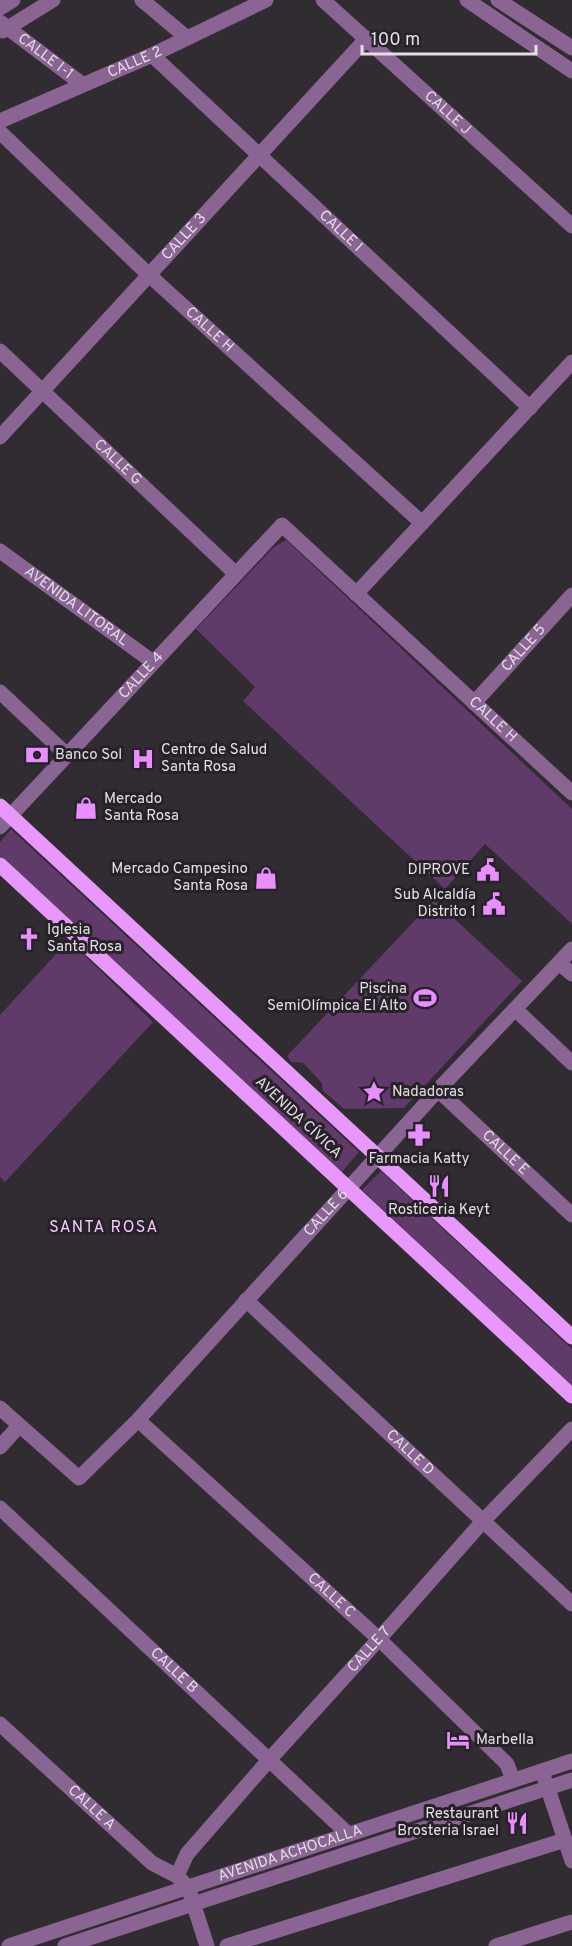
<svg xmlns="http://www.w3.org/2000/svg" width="572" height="1946" viewBox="0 0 572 1946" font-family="Overpass,sans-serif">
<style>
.green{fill:#603a69}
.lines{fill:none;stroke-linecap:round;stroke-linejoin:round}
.minor{stroke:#8a6493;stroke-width:15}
.major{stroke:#e798fa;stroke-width:15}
.labels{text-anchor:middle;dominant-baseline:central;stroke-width:6;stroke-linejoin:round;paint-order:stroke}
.street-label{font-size:15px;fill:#e3dfe4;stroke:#272128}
.poi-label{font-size:15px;fill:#e3dfe4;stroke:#272128;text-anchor:start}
.neighbourhood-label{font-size:16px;letter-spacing:1.5px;fill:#f4cbfd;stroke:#272128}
</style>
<rect width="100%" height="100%" fill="#312b32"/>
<g class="green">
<polygon points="286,540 572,809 572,924 485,844 445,889 243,701 255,687 196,629 275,546"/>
<polygon points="11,829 359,1152 341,1173 0,856 0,842"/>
<polygon points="434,900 522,981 404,1108 344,1109 323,1091 322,1083 303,1063 291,1062 287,1056"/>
<polygon points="69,940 153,1022 5,1182 0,1177 0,1015"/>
<polygon points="381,1171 572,1349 572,1386 362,1190"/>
</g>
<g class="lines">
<g class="minor">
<polyline points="142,0 186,37"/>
<path id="s1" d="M 323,0 L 572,226"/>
<polyline points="467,0 572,71"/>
<polyline points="498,0 572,48"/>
<polyline points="0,8 13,0"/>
<path id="s2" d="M 0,22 L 82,84"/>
<polyline points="3,31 53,0"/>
<path id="s3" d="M 152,55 L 530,408"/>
<path id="s4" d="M 0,121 L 152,55 L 266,0"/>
<path id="s5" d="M 0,132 L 149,275 L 422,523"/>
<path id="s6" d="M 0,351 L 236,574"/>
<path id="s7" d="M 0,437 L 367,38"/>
<path id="s8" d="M 0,551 L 153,662"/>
<polyline points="356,594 572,362"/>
<polyline points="0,692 67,755"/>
<path id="s9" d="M 474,703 L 572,595"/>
<path id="s10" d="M 0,827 L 282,525 L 572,793"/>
<polyline points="559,963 572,974"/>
<polyline points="515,1009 572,1063"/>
<path id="s11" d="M 438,1090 L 572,1215"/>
<path id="s12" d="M 246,1300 L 572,1604"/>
<path id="s13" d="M 0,1408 L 79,1478 L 138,1420 L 438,1090 L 572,949"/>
<path id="s14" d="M 138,1420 L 379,1639 L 507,1764 L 513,1780"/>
<polyline points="0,1447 19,1426"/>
<path id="s15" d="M 0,1508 L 345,1831 L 346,1835"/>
<path id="s16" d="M 0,1724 L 152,1863 L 177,1876 L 188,1887 L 207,1946"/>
<polyline points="545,1780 572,1861"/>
<path id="s17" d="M 177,1876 L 187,1854 L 269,1760 L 379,1639 L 484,1520 L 572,1429"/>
<path id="s18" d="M 9,1946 L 572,1761"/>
<polyline points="65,1946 572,1780"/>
<polyline points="227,1946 565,1840"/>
<polyline points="496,1946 572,1922"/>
</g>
<g class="major">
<polyline points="0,806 572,1337"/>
<polyline points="0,865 572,1396"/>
</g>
</g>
<defs>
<g id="bank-bare" transform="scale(1.8)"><path d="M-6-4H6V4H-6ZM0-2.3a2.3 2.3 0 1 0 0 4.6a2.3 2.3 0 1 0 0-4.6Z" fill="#e98efe" stroke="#272128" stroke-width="2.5" paint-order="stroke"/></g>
<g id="hospital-bare" transform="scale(1.8)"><path d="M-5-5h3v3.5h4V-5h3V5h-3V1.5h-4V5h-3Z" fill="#e98efe" stroke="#272128" stroke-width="2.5" paint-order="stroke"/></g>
<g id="shop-bare" transform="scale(1.8)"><path d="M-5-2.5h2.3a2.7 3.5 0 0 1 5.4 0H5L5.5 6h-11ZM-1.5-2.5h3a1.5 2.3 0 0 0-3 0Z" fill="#e98efe" stroke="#272128" stroke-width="2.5" paint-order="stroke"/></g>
<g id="civic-bare" transform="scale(1.8)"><path d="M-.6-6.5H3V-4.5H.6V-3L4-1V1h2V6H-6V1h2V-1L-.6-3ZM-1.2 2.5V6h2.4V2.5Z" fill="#e98efe" stroke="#272128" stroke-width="2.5" paint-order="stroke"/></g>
<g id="church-bare" transform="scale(1.8)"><path d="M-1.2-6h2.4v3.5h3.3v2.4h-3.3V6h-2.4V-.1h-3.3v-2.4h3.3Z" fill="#e98efe" stroke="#272128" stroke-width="2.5" paint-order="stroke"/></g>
<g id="stadium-bare" transform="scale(1.8)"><path d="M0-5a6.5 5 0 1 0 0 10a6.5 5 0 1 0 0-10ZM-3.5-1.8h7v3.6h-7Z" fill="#e98efe" stroke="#272128" stroke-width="2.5" paint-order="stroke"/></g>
<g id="sight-bare" transform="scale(1.8)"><path d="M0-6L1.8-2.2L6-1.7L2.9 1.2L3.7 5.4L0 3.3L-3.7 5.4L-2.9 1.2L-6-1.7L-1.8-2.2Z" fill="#e98efe" stroke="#272128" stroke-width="2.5" paint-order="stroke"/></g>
<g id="pharmacy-bare" transform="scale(1.8)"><path d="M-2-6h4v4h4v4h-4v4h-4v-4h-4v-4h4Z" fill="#e98efe" stroke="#272128" stroke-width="2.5" paint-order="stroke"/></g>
<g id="restaurant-bare" transform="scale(1.8)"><path d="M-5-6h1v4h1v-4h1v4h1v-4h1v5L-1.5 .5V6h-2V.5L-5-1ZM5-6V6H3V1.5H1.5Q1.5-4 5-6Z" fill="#e98efe" stroke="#272128" stroke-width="2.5" paint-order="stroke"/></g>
<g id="hotel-bare" transform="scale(1.8)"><path d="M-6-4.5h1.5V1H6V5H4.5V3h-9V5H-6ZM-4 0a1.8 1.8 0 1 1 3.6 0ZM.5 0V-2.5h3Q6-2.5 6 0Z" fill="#e98efe" stroke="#272128" stroke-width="2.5" paint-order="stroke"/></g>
</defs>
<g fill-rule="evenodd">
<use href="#bank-bare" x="37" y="755"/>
<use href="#hospital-bare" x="143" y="759"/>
<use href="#shop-bare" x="86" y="808"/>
<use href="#civic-bare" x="488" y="870"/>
<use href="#shop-bare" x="266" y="878"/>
<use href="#civic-bare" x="494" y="904"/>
<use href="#church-bare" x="29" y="939"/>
<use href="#stadium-bare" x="425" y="998"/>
<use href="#sight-bare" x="374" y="1092"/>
<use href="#pharmacy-bare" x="419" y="1135"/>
<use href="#restaurant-bare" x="439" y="1186"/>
<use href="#hotel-bare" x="458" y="1740"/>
<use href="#restaurant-bare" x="517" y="1823"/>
</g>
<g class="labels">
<g class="street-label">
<text stroke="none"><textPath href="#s2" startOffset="57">CALLE I-1</textPath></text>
<text stroke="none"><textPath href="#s4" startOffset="147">CALLE 2</textPath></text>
<text stroke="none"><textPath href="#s1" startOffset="168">CALLE J</textPath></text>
<text stroke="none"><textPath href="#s3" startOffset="258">CALLE I</textPath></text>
<text stroke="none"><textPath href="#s7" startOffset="272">CALLE 3</textPath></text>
<text stroke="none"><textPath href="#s5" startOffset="288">CALLE H</textPath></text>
<text stroke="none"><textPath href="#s6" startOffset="162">CALLE G</textPath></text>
<text stroke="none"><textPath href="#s8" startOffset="94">AVENIDA LITORAL</textPath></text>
<text stroke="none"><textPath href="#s9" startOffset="74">CALLE 5</textPath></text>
<text stroke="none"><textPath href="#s10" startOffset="207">CALLE 4</textPath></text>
<text stroke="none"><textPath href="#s10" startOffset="700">CALLE H</textPath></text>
<text transform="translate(298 1118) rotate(43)">AVENIDA CÍVICA</text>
<text stroke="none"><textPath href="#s11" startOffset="92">CALLE E</textPath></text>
<text stroke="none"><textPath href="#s13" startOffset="468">CALLE 6</textPath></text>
<text stroke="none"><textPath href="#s12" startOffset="224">CALLE D</textPath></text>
<text stroke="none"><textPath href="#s14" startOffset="261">CALLE C</textPath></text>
<text stroke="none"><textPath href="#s17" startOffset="298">CALLE 7</textPath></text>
<text stroke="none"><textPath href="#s15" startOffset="238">CALLE B</textPath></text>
<text stroke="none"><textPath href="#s16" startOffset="124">CALLE A</textPath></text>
<text stroke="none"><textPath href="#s18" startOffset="296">AVENIDA ACHOCALLA</textPath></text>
</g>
<g class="poi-label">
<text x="161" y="750">Centro de Salud<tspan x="161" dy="17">Santa Rosa</tspan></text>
<text x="55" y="755">Banco Sol</text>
<text x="104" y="799">Mercado<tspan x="104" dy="17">Santa Rosa</tspan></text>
<text x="248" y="869" text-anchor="end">Mercado Campesino<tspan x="248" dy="17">Santa Rosa</tspan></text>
<text x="470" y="870" text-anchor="end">DIPROVE</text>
<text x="476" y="895" text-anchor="end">Sub Alcaldía<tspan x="476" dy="17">Distrito 1</tspan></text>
<text x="47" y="930">Iglesia<tspan x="47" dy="17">Santa Rosa</tspan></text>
<text x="407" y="989" text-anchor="end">Piscina<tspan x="407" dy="17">SemiOlímpica El Alto</tspan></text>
<text x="392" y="1092">Nadadoras</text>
<text x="419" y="1159" text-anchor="middle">Farmacia Katty</text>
<text x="439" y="1210" text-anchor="middle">Rosticeria Keyt</text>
<text x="476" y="1740">Marbella</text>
<text x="499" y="1814" text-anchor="end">Restaurant<tspan x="499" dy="17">Brosteria Israel</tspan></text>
</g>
<g class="neighbourhood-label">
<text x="104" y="1228">SANTA ROSA</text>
</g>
</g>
<path d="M362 45v9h174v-9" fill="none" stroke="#e3dfe4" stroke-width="3"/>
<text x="371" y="45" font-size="18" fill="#e3dfe4" stroke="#272128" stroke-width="4.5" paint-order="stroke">100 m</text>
</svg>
